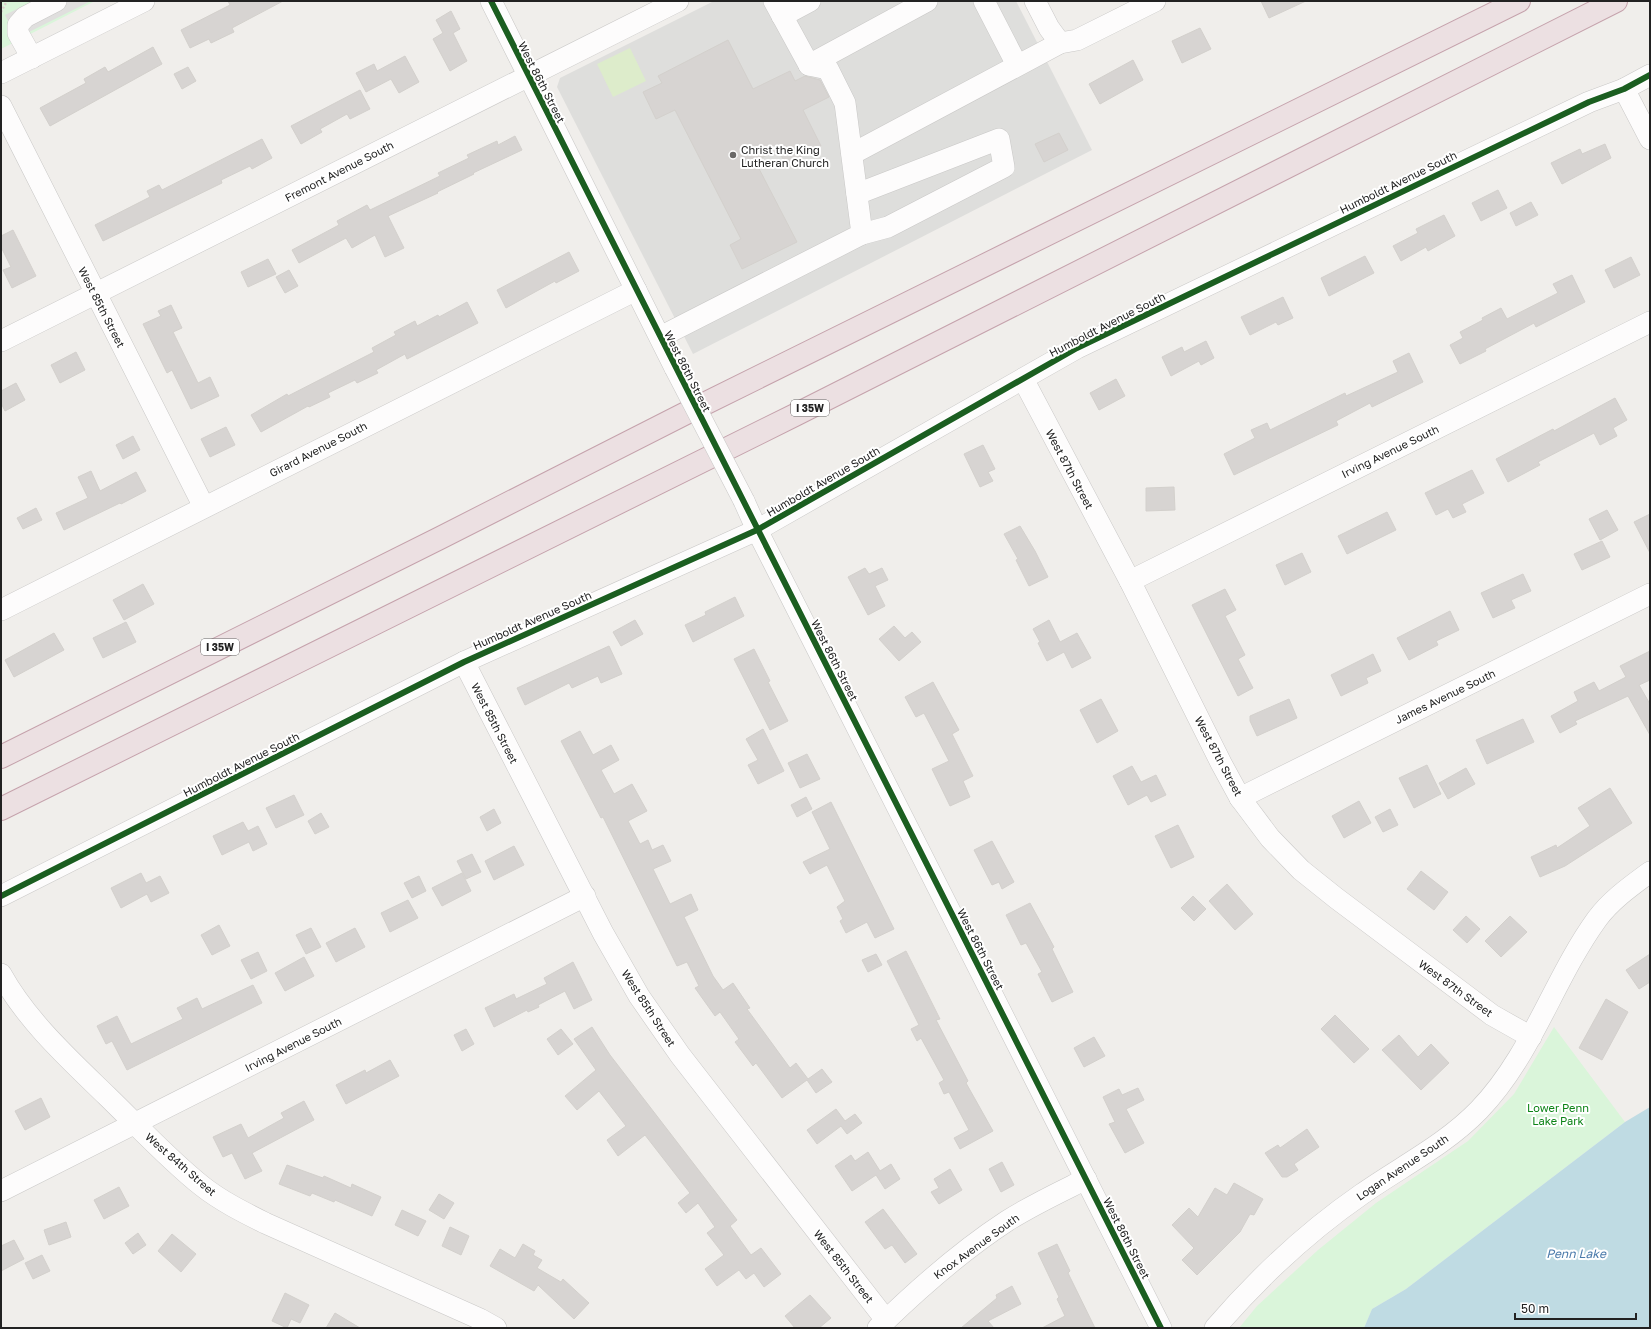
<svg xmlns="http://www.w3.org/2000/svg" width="1651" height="1329" viewBox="0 0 1651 1329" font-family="'Golos Text',sans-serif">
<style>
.religious{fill:#dededc}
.grass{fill:#ddeccb}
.park{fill:#daf5da}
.parking{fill:#e0dfde}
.water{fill:#bfdbe3}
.building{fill:#d7d4d2;stroke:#d3d0cc}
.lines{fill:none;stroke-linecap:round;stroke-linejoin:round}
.minor-casing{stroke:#c9c8c7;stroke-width:22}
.highway-casing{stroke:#c5a2ac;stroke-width:24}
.path{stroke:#dccecd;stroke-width:2.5;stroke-dasharray:2 2;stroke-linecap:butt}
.minor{stroke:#fdfcfc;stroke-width:21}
.highway{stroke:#ece0e2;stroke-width:22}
.minor-bridge-casing{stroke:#c9c8c7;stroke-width:22;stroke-linecap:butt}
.minor-bridge{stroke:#fdfcfc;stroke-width:21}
.cycleway-casing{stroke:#fff;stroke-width:8}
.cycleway{stroke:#1b5e20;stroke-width:6}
.poi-dot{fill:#6a6968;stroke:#fff;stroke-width:1.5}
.labels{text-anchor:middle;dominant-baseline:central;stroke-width:4;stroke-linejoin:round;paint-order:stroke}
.shield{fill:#fff;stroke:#646464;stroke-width:1}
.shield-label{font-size:10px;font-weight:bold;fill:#222}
.street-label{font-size:11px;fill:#222;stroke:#fff}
.poi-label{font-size:11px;fill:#222;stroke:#fff;text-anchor:start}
.park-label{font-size:11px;fill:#0c8416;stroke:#fff}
.water-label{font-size:12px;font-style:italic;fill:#4a7aab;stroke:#fff}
</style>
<rect width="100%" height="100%" fill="#f0eeeb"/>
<polygon class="religious" points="714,1 1016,1 1092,150 693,354 557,87 560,78"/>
<polygon class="grass" points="630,48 646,81 613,97 597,64"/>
<g class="park">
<polygon points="1,1 95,1 1,49"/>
<polygon points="1554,1027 1625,1122 1406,1289 1372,1309 1364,1328 1239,1328 1257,1306 1318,1250 1376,1203 1468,1141 1514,1094"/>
</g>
<polygon class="parking" points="33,1 91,1 17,38 5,15"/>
<polygon class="water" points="1650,1107 1650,1328 1364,1328 1372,1309 1406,1289 1625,1122"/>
<g class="building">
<polygon points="228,1 283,1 232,28 234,32 211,43 209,39 190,48 181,30 230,5"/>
<polygon points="1261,1 1306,1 1269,18"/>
<polygon points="451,11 460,29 453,33 467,61 450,71 433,39 443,33 436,20"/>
<polygon points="1200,28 1211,49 1182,63 1172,41"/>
<polygon points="728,40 753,89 790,71 795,81 805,76 820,80 829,97 803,110 821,146 786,164 778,150 755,161 797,242 742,269 730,245 741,239 675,110 656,119 643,92 662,83 658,76"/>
<polygon points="153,47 162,64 50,126 40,108 86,83 84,79 105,67 108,72"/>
<polygon points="405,56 419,82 399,93 391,79 366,92 356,73 374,64 377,71"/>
<polygon points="1133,60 1143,80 1100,104 1089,84"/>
<polygon points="188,67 196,81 182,89 174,74"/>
<polygon points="360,90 370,109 350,119 347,114 320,129 322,132 301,144 291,126"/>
<polygon points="1059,133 1068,150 1044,162 1035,144"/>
<polygon points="515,136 522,150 473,173 474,174 437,192 438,193 388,216 404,248 385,257 375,235 352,248 346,238 299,263 292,250 339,225 337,221 367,205 370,210 440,176 438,173 469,158 467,155 497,141 498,145"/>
<polygon points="262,139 272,158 252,169 250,166 221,180 222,183 103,241 95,225 150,197 147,191 159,185 162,190"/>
<polygon points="1605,144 1611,158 1562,184 1551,163 1580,149 1582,154"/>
<polygon points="1498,190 1507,208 1481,221 1472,203"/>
<polygon points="1531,202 1538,215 1516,226 1510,213"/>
<polygon points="1444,215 1455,236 1428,251 1426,247 1401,261 1393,246 1418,233 1416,229"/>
<polygon points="13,230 36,276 12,288 3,270 11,267 1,247 1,236"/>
<polygon points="569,252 579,271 556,283 555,281 506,308 497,290"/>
<polygon points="1365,256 1374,273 1329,296 1321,278"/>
<polygon points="1631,257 1640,275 1614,288 1605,270"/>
<polygon points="268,259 276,274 248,287 241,272"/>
<polygon points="289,270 298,286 285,293 276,277"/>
<polygon points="1572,275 1585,302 1536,327 1534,323 1485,349 1486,351 1460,364 1450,345 1463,338 1460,332 1483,320 1482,318 1501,308 1507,319 1558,293 1553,284"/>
<polygon points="1283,297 1293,318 1278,325 1276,322 1250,335 1241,317"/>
<polygon points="467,302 478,323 407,359 405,354 376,370 378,373 357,383 355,380 328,393 330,397 309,407 308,406 261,432 251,415 287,394 288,396 374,352 372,348 396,335 394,332 415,321 417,326 438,315 439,317"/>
<polygon points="171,305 182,328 173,332 198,383 210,377 219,396 191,409 172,370 167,373 143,324 161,316 158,311"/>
<polygon points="1206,341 1214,358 1201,365 1199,361 1171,376 1162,357 1182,347 1184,352"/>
<polygon points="76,352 85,370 60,383 51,365"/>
<polygon points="1409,353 1423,382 1372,407 1370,403 1336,421 1338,425 1234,475 1224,454 1255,438 1251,430 1267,423 1270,430 1345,393 1346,396 1398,372 1393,361"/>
<polygon points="1116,379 1125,396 1099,410 1090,393"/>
<polygon points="16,383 25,400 5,411 1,403 1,391"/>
<polygon points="1615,398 1627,420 1613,428 1617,436 1600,445 1594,433 1538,462 1540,465 1508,482 1496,459 1553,429 1554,431"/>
<polygon points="226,427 235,445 210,457 201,439"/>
<polygon points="133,436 140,450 123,459 116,445"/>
<polygon points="983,445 995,469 988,472 993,481 980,487 964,454"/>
<polygon points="1472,470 1484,493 1462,504 1466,512 1453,518 1448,509 1436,515 1425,493"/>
<polygon points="91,471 100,491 136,472 146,491 121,504 120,503 64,530 56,513 88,498 78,477"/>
<polygon points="1174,487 1175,510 1146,511 1146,488"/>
<polygon points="36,508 42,520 23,529 17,518"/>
<polygon points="1607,510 1618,530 1600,540 1589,519"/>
<polygon points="1387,512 1396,530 1347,554 1338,536"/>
<polygon points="1650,514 1650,553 1634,522"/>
<polygon points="1020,526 1035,551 1048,577 1029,586 1016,560 1018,559 1004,534"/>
<polygon points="1602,541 1610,557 1582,570 1574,554"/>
<polygon points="1302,553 1311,572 1285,585 1276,565"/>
<polygon points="865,568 869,574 882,568 888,580 875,586 885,606 868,615 848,577"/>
<polygon points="1523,574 1531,591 1511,600 1515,608 1493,618 1481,593"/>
<polygon points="143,584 154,604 124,620 113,600"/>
<polygon points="1225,589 1236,610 1225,616 1245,655 1238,659 1253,688 1238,696 1192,605"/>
<polygon points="735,597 744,616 693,642 685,625 706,615 705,612"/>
<polygon points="1450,611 1459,630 1436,641 1438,645 1409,660 1397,638"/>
<polygon points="635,620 643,634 621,646 613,632"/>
<polygon points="1049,620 1060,642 1077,633 1091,658 1072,668 1064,652 1047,661 1038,643 1040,642 1033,629"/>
<polygon points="126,622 136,642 103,658 93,638"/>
<polygon points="894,626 905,638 912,632 921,642 899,661 879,639"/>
<polygon points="54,633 64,650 14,677 5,660"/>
<polygon points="609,646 622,674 601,683 598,676 572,688 569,683 525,705 517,688"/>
<polygon points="754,649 770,681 768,682 788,721 770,730 734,659"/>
<polygon points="1650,651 1650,680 1639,685 1650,704 1650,735 1628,696 1575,721 1577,724 1560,733 1551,716 1578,701 1574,692 1594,682 1599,691 1626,677 1620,666"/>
<polygon points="1373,654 1381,671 1366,678 1368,683 1341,696 1331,675"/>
<polygon points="933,682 959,730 952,734 973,776 963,781 970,797 950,806 932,769 949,761 924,713 916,717 905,697"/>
<polygon points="1101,699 1118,731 1097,743 1080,710"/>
<polygon points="1289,699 1297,718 1257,736 1250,721 1250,716"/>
<polygon points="1523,719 1534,742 1487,764 1476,740"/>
<polygon points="763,729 784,771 758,784 748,765 758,760 746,739"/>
<polygon points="580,731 593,755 611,745 619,760 601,770 614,794 632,784 647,811 628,821 640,844 648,840 652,850 663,845 671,861 653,869 670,904 691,894 698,910 684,917 713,976 723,990 733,983 750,1008 747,1009 790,1068 796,1063 808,1079 822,1069 832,1082 816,1093 807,1080 782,1098 756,1063 753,1066 735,1042 739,1039 720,1012 715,1016 695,988 699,986 687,962 677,966 603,817 601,818 561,741"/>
<polygon points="807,754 820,779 800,788 788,763"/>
<polygon points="1427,765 1441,794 1414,808 1399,778"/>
<polygon points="1132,766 1141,782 1156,775 1166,795 1151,802 1147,795 1128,805 1113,776"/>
<polygon points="1466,768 1475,784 1448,799 1439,783"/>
<polygon points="1610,788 1632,823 1565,866 1540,877 1531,857 1556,845 1557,848 1590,826 1578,808"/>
<polygon points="294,795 304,815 276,828 266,808"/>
<polygon points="806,797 812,809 797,817 791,805"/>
<polygon points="1359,801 1371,823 1344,838 1332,816"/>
<polygon points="831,802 894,929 875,938 867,922 846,933 840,921 843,919 837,907 845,901 827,865 810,874 803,862 830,849 812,812"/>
<polygon points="494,809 501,823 487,831 480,817"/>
<polygon points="1390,809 1398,825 1383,832 1375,817"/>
<polygon points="321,813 329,827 315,834 308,821"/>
<polygon points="243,822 248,831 258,826 267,844 253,851 249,842 222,855 213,836"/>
<polygon points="1178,825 1194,857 1171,868 1155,836"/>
<polygon points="992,841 1014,882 1002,889 999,882 992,885 974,850"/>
<polygon points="514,846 524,865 494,880 485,861"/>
<polygon points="472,854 481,872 466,879 457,861"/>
<polygon points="1421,871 1448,892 1434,910 1407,889"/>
<polygon points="141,873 146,883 160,876 169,893 151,902 147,894 121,908 111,888"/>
<polygon points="462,873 471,891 442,906 432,888"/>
<polygon points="419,876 426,891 412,898 404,883"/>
<polygon points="1227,884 1253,914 1235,930 1209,901"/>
<polygon points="1193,896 1206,909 1194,921 1181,908"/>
<polygon points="408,900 418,918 390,932 381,913"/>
<polygon points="1030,903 1054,947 1052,949 1073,992 1052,1002 1038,974 1042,972 1026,943 1021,945 1006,915"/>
<polygon points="1466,916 1480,929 1467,943 1453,930"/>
<polygon points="1510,916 1527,932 1501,957 1485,941"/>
<polygon points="219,925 230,946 212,955 201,935"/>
<polygon points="311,928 321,947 306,954 296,935"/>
<polygon points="355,928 365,947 336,962 326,943"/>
<polygon points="906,951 940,1019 936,1020 968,1081 966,1083 993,1131 960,1149 954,1138 969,1130 949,1092 944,1094 939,1083 944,1080 921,1038 917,1041 911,1029 919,1025 887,961"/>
<polygon points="258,952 267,971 251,979 241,960"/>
<polygon points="876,954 882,965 868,972 862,960"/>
<polygon points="1650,954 1650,982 1639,989 1626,970"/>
<polygon points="304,957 314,976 285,991 275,973"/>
<polygon points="573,962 592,1000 574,1009 565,991 538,1005 539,1007 528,1012 527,1010 494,1027 485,1008 514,994 516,999 547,984 544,978"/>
<polygon points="253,985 262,1003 127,1070 112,1041 106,1044 97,1026 117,1016 131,1044 183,1019 177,1008 197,998 202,1009"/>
<polygon points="1606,999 1628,1012 1602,1060 1579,1048"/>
<polygon points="1335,1015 1369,1049 1354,1063 1321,1029"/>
<polygon points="592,1027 610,1055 737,1220 730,1226 751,1255 761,1248 781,1274 764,1287 754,1273 746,1279 739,1270 717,1286 705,1269 724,1255 707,1233 715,1227 698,1203 686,1213 678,1203 690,1193 645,1135 618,1156 607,1140 626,1126 599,1091 577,1110 565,1096 596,1070 574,1039"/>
<polygon points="466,1029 474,1044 462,1051 454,1035"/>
<polygon points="561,1029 573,1044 558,1055 547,1039"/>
<polygon points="1399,1035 1418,1057 1431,1044 1449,1063 1421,1090 1382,1050"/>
<polygon points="1094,1037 1105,1056 1084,1067 1074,1048"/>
<polygon points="390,1060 399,1076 346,1104 336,1085 365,1070 366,1073"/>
<polygon points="1138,1088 1144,1100 1126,1109 1144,1143 1125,1153 1109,1124 1115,1122 1103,1097 1119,1089 1122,1095"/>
<polygon points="41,1098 50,1117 25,1130 15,1111"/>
<polygon points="304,1101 314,1120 252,1153 262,1171 245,1179 232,1153 223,1157 213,1137 241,1124 248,1138 284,1118 281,1113"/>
<polygon points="836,1109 845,1121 855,1114 862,1123 847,1134 841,1126 817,1144 807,1130"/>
<polygon points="1307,1129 1319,1147 1294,1164 1298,1170 1287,1177 1282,1177 1265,1153 1278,1145 1280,1148"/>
<polygon points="868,1152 880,1171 891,1164 900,1179 885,1189 876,1175 852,1191 835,1166 851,1155 855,1161"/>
<polygon points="1002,1162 1014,1185 1001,1192 989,1169"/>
<polygon points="287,1165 323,1178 324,1176 351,1188 352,1184 381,1197 372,1216 335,1200 334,1202 312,1193 310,1196 279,1184"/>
<polygon points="950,1169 962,1190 939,1204 931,1192 939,1188 934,1179"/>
<polygon points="1234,1183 1263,1199 1254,1215 1250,1214 1240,1232 1197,1275 1182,1260 1194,1248 1172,1225 1189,1208 1198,1217 1215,1188 1227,1195"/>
<polygon points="119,1187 129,1206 104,1219 94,1200"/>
<polygon points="439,1194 454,1203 444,1219 429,1210"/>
<polygon points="883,1209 917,1254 905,1263 892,1245 885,1249 865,1222"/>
<polygon points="402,1210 426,1221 418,1236 395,1225"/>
<polygon points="66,1222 71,1237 49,1245 44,1230"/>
<polygon points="450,1227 469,1236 461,1255 442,1246"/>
<polygon points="138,1233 146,1245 133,1254 125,1243"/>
<polygon points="172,1234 196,1254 181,1272 158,1251"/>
<polygon points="14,1240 24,1259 1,1271 1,1246"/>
<polygon points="523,1244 535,1251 533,1255 542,1260 537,1268 561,1282 563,1279 589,1303 574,1319 538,1285 534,1291 490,1266 500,1249 515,1258"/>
<polygon points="1057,1244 1070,1271 1068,1273 1095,1328 1042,1328 1065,1316 1057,1299 1059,1297 1038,1253"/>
<polygon points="42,1255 50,1271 33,1279 25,1263"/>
<polygon points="1012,1286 1021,1304 988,1321 994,1328 961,1328 997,1298 996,1295"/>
<polygon points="285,1293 309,1305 300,1323 291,1319 287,1328 272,1321"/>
<polygon points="810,1295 831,1318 819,1328 795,1328 785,1316"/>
<polygon points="335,1313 360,1328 326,1328"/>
</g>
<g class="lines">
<g class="minor-casing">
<g id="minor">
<polyline points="491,1 675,368"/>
<polyline points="984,1 1017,65"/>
<polyline points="1035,1 1049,28 1060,43"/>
<polyline points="782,16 810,1"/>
<polyline points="32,58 18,33 18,25 25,17 56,1"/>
<polyline points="809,65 927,1"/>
<polyline points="1,73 144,1"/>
<polyline points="1624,89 1650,139"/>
<polyline points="1,106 204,507"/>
<polyline points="852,154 1060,43 1077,40 1155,1"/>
<polyline points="857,194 999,139 1004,167 888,227 862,234"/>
<polyline points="660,337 862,234 845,103 828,69 809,65 774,1"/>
<polyline points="1,341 678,1"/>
<polyline points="1023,379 1130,581 1221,763 1240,798 1270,838 1301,870 1336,898 1492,1015 1531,1037"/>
<polyline points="744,501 757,530 1161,1328"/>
<polyline points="1130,581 1650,322"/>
<polyline points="1,610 636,290"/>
<polyline points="464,662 603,933 639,996 680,1055 886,1320"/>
<polyline points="1240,798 1650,594"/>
<polyline points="1,896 464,662 757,530 1077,348 1589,102 1624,89 1650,75"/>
<path d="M 1,974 C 27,1021 69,1059 107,1096 C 138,1126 168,1159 202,1186 C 221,1201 243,1212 265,1223 L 480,1319 L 496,1328"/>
<polyline points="1,1191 585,896"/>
<path d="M 878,1328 C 918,1289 961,1251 1007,1221 C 1032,1205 1060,1192 1086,1179"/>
<path d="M 1215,1328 C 1259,1277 1307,1232 1362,1194 C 1402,1166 1445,1145 1479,1110 C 1532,1055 1553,980 1597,919 C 1611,900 1631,886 1650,872"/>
</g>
</g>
<g class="highway-casing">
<g id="highway">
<polyline points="1,757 440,538 698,407 1519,1"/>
<polyline points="1,809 795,415 1616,1"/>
</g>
</g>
<polyline class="path" points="1,12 7,1"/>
<use href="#minor" class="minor"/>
<use href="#highway" class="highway"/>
<g class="minor-bridge-casing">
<polyline id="minor-bridge" points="675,368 744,501"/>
</g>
<use href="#minor-bridge" class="minor-bridge"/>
<g class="cycleway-casing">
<g id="cycleway">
<polyline points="491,1 1161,1328"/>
<polyline points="1,896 464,662 757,530 1077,348 1589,102 1624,89 1650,75"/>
</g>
</g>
<use href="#cycleway" class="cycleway"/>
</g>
<circle class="poi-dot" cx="733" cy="155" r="4"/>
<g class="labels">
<g class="shield">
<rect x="791" y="400" width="38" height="16" rx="3"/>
<rect x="201" y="639" width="38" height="16" rx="3"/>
</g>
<g class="shield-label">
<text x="810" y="408">I 35W</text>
<text x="220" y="647">I 35W</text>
</g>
<g class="street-label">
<text transform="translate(542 82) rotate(63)">West 86th Street</text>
<text transform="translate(339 171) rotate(-27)">Fremont Avenue South</text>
<text transform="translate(1398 182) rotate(-26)">Humboldt Avenue South</text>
<text transform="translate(102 307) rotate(63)">West 85th Street</text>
<text transform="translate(1107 324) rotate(-27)">Humboldt Avenue South</text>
<text transform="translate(688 371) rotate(63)">West 86th Street</text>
<text transform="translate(318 449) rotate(-27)">Girard Avenue South</text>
<text transform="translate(1390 451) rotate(-26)">Irving Avenue South</text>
<text transform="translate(1070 469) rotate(62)">West 87th Street</text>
<text transform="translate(823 481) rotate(-30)">Humboldt Avenue South</text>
<text transform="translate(532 620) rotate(-24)">Humboldt Avenue South</text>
<text transform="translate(835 660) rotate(63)">West 86th Street</text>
<text transform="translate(1445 696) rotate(-26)">James Avenue South</text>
<text transform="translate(495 723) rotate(63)">West 85th Street</text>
<text transform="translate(1219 756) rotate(62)">West 87th Street</text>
<text transform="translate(241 764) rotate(-27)">Humboldt Avenue South</text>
<text transform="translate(981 949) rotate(63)">West 86th Street</text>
<text transform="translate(1456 988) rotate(36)">West 87th Street</text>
<text transform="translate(649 1008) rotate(57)">West 85th Street</text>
<text transform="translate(293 1044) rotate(-27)">Irving Avenue South</text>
<text transform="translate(181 1164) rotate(41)">West 84th Street</text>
<text transform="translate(1402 1167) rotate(-34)">Logan Avenue South</text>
<text transform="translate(1127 1238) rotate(63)">West 86th Street</text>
<text transform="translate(976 1246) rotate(-36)">Knox Avenue South</text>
<text transform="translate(844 1266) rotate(52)">West 85th Street</text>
</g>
<g class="poi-label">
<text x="741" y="149">Christ the King<tspan x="741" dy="13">Lutheran Church</tspan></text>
</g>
<g class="park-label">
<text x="1558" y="1107">Lower Penn<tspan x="1558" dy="13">Lake Park</tspan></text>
</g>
<g class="water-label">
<text x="1576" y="1253">Penn Lake</text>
</g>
</g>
<rect width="1651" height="1329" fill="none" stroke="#222222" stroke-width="4"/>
<path d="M1515 1313v6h121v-6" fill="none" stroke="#222222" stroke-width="2"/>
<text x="1521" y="1313" font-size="12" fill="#222222" stroke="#ffffff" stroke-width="3" paint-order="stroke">50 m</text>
</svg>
